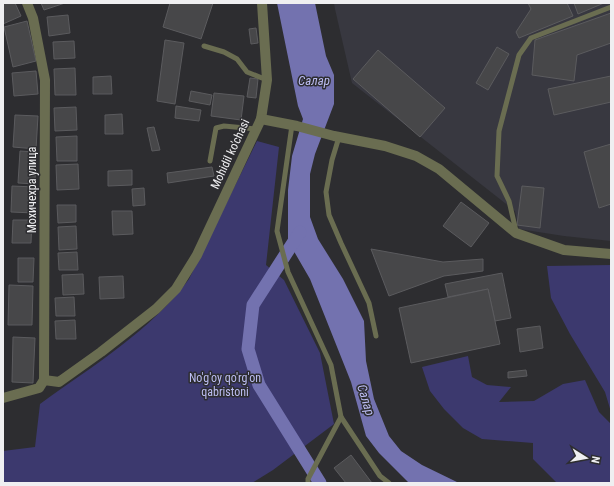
<svg xmlns="http://www.w3.org/2000/svg" width="614" height="486" viewBox="0 0 614 486" font-family="'Roboto Condensed',sans-serif">
<style>
.built{fill:#383840}
.green{fill:#3c396e}
.water{fill:#7372af}
.lines{fill:none;stroke-linecap:round;stroke-linejoin:round}
.canal{stroke:#7372af;stroke-width:13}
.building{fill:#474749;stroke:#5b5b5e}
.service{stroke:#6a6d51;stroke-width:5}
.minor{stroke:#6a6d51;stroke-width:10}
.tertiary{stroke:#6a6d51;stroke-width:10}
.labels{text-anchor:middle;dominant-baseline:central;stroke-width:3;stroke-linejoin:round;paint-order:stroke}
.street-label{font-size:12px;fill:#efeff1;stroke:#2d2d30}
.park-label{font-size:12px;fill:#bdbef3;stroke:#2d2d30}
.water-label{font-size:13px;font-style:italic;fill:#bbbcf1;stroke:#2d2d30}
</style>
<rect width="100%" height="100%" fill="#2d2d30"/>
<polygon class="built" points="334,3 611,3 611,241 564,236 519,229 515,211 352,83 335,9"/>
<g class="green">
<path d="M 257,141 L 279,147 L 266,265 L 284,280 L 320,353 L 334,424 L 273,470 L 252,483 L 3,483 L 3,451 L 35,447 L 40,404 C 91,367 152,330 189,279 Z"/>
<polygon points="611,265 611,412 605,392 570,334 551,298 547,266"/>
<polygon points="468,356 472,377 487,385 511,387 499,402 534,401 563,384 585,380 599,412 611,424 611,483 557,483 533,459 533,443 482,439 463,428 444,409 430,391 422,367"/>
</g>
<polygon class="water" points="277,3 315,3 326,56 334,75 334,104 315,154 310,174 310,217 318,239 343,279 364,321 366,361 374,399 389,436 401,451 422,465 459,483 411,483 408,482 379,453 366,436 351,382 310,279 288,241 288,190 292,156 303,119 298,106"/>
<g class="lines">
<polyline class="canal" points="300,232 253,305 248,349 259,385 320,483"/>
</g>
<g class="building">
<polygon points="3,3 15,3 21,16 3,24"/>
<polygon points="41,3 65,3 44,10"/>
<polygon points="170,3 213,3 201,39 163,27"/>
<polygon points="528,3 567,3 573,16 519,38 516,32 531,9"/>
<polygon points="574,3 604,3 578,14"/>
<polygon points="611,13 611,43 577,55 574,81 532,75 535,40"/>
<polygon points="68,15 70,33 49,36 47,17"/>
<polygon points="27,21 36,61 13,67 4,27"/>
<polygon points="256,28 258,43 251,44 249,29"/>
<polygon points="165,40 184,43 175,104 157,101"/>
<polygon points="74,41 75,58 54,59 53,42"/>
<polygon points="497,47 509,54 488,90 476,83"/>
<polygon points="378,50 445,108 420,137 353,79"/>
<polygon points="75,68 76,95 55,95 54,69"/>
<polygon points="36,71 38,94 14,96 12,73"/>
<polygon points="111,76 112,94 93,94 93,77"/>
<polygon points="611,76 611,102 554,115 548,89"/>
<polygon points="250,78 258,79 256,98 247,97"/>
<polygon points="191,91 212,95 210,105 189,101"/>
<polygon points="214,93 244,96 241,120 211,116"/>
<polygon points="176,106 201,110 199,121 175,118"/>
<polygon points="76,107 77,130 55,131 54,108"/>
<polygon points="122,114 123,134 105,134 105,115"/>
<polygon points="15,115 38,116 36,149 13,147"/>
<polygon points="154,127 160,150 152,151 147,128"/>
<polygon points="77,136 77,161 57,161 56,137"/>
<polygon points="611,144 611,204 599,208 584,152"/>
<polygon points="20,151 36,152 35,184 18,183"/>
<polygon points="78,164 79,189 57,190 56,165"/>
<polygon points="212,167 214,176 168,183 167,173"/>
<polygon points="132,170 132,185 108,186 108,171"/>
<polygon points="12,186 35,187 34,213 11,212"/>
<polygon points="522,186 544,188 540,228 517,225"/>
<polygon points="144,188 145,205 133,206 132,189"/>
<polygon points="461,202 489,223 471,247 443,226"/>
<polygon points="57,205 76,205 76,222 58,223"/>
<polygon points="112,211 132,211 133,234 113,235"/>
<polygon points="13,220 32,220 31,243 12,243"/>
<polygon points="76,226 77,249 59,250 58,227"/>
<polygon points="371,249 443,262 483,259 483,271 444,276 389,296"/>
<polygon points="77,252 78,270 59,270 58,253"/>
<polygon points="18,258 34,258 33,282 18,282"/>
<polygon points="502,273 511,318 495,321 488,289 448,297 445,284"/>
<polygon points="83,274 84,294 63,295 62,275"/>
<polygon points="123,276 124,298 100,299 99,277"/>
<polygon points="9,285 33,286 32,325 8,325"/>
<polygon points="488,289 500,344 411,363 399,308"/>
<polygon points="74,297 75,316 56,316 55,298"/>
<polygon points="75,320 76,339 56,339 55,321"/>
<polygon points="540,326 543,348 520,352 517,329"/>
<polygon points="13,337 35,338 33,383 12,382"/>
<polygon points="526,370 527,376 508,378 508,372"/>
<polygon points="351,455 372,483 346,483 334,468"/>
</g>
<g class="lines">
<g class="service">
<polyline points="204,46 224,52 237,59 247,72 267,80"/>
<polyline points="292,125 277,231 288,272 331,365 341,417 380,476 389,483"/>
<polyline points="339,137 332,160 326,192 329,215 341,243 369,303 376,336"/>
<polyline points="210,161 216,128 224,126 256,129"/>
<polyline points="516,231 509,201 497,176 499,131 519,55 531,38 611,7"/>
<polyline points="308,483 308,479 341,417"/>
</g>
<g class="minor">
<polyline points="261,119 267,80 262,3"/>
<polyline points="44,380 59,382 101,352 156,309 176,289 197,255 261,119 297,126 334,136 385,146 416,156 439,169 516,233 564,250 611,254"/>
</g>
<polyline class="tertiary" points="3,398 39,388 44,380 45,80 33,18 27,3"/>
</g>
<g class="labels">
<g class="street-label">
<text transform="translate(230 154) rotate(-65)">Mohidil ko'chasi</text>
<text transform="translate(32 190) rotate(-90)">Мохичехра улица</text>
</g>
<g class="park-label">
<text x="225" y="378">No'g'oy qo'rg'on<tspan x="225" dy="14">qabristoni</tspan></text>
</g>
<g class="water-label">
<text x="314" y="80">Салар</text>
<text transform="translate(366 400) rotate(73)">Салар</text>
</g>
</g>
<rect width="614" height="486" fill="none" stroke="#efeff1" stroke-width="8"/>
<g transform="translate(586 458) rotate(101)" stroke="#2d2d30" stroke-width="3" paint-order="stroke">
<path d="M0-3L7 15L0 10L-7 15Z" fill="#efeff1"/>
<text y="-6" font-size="11" font-weight="bold" text-anchor="middle" fill="#efeff1">N</text>
</g>
</svg>
